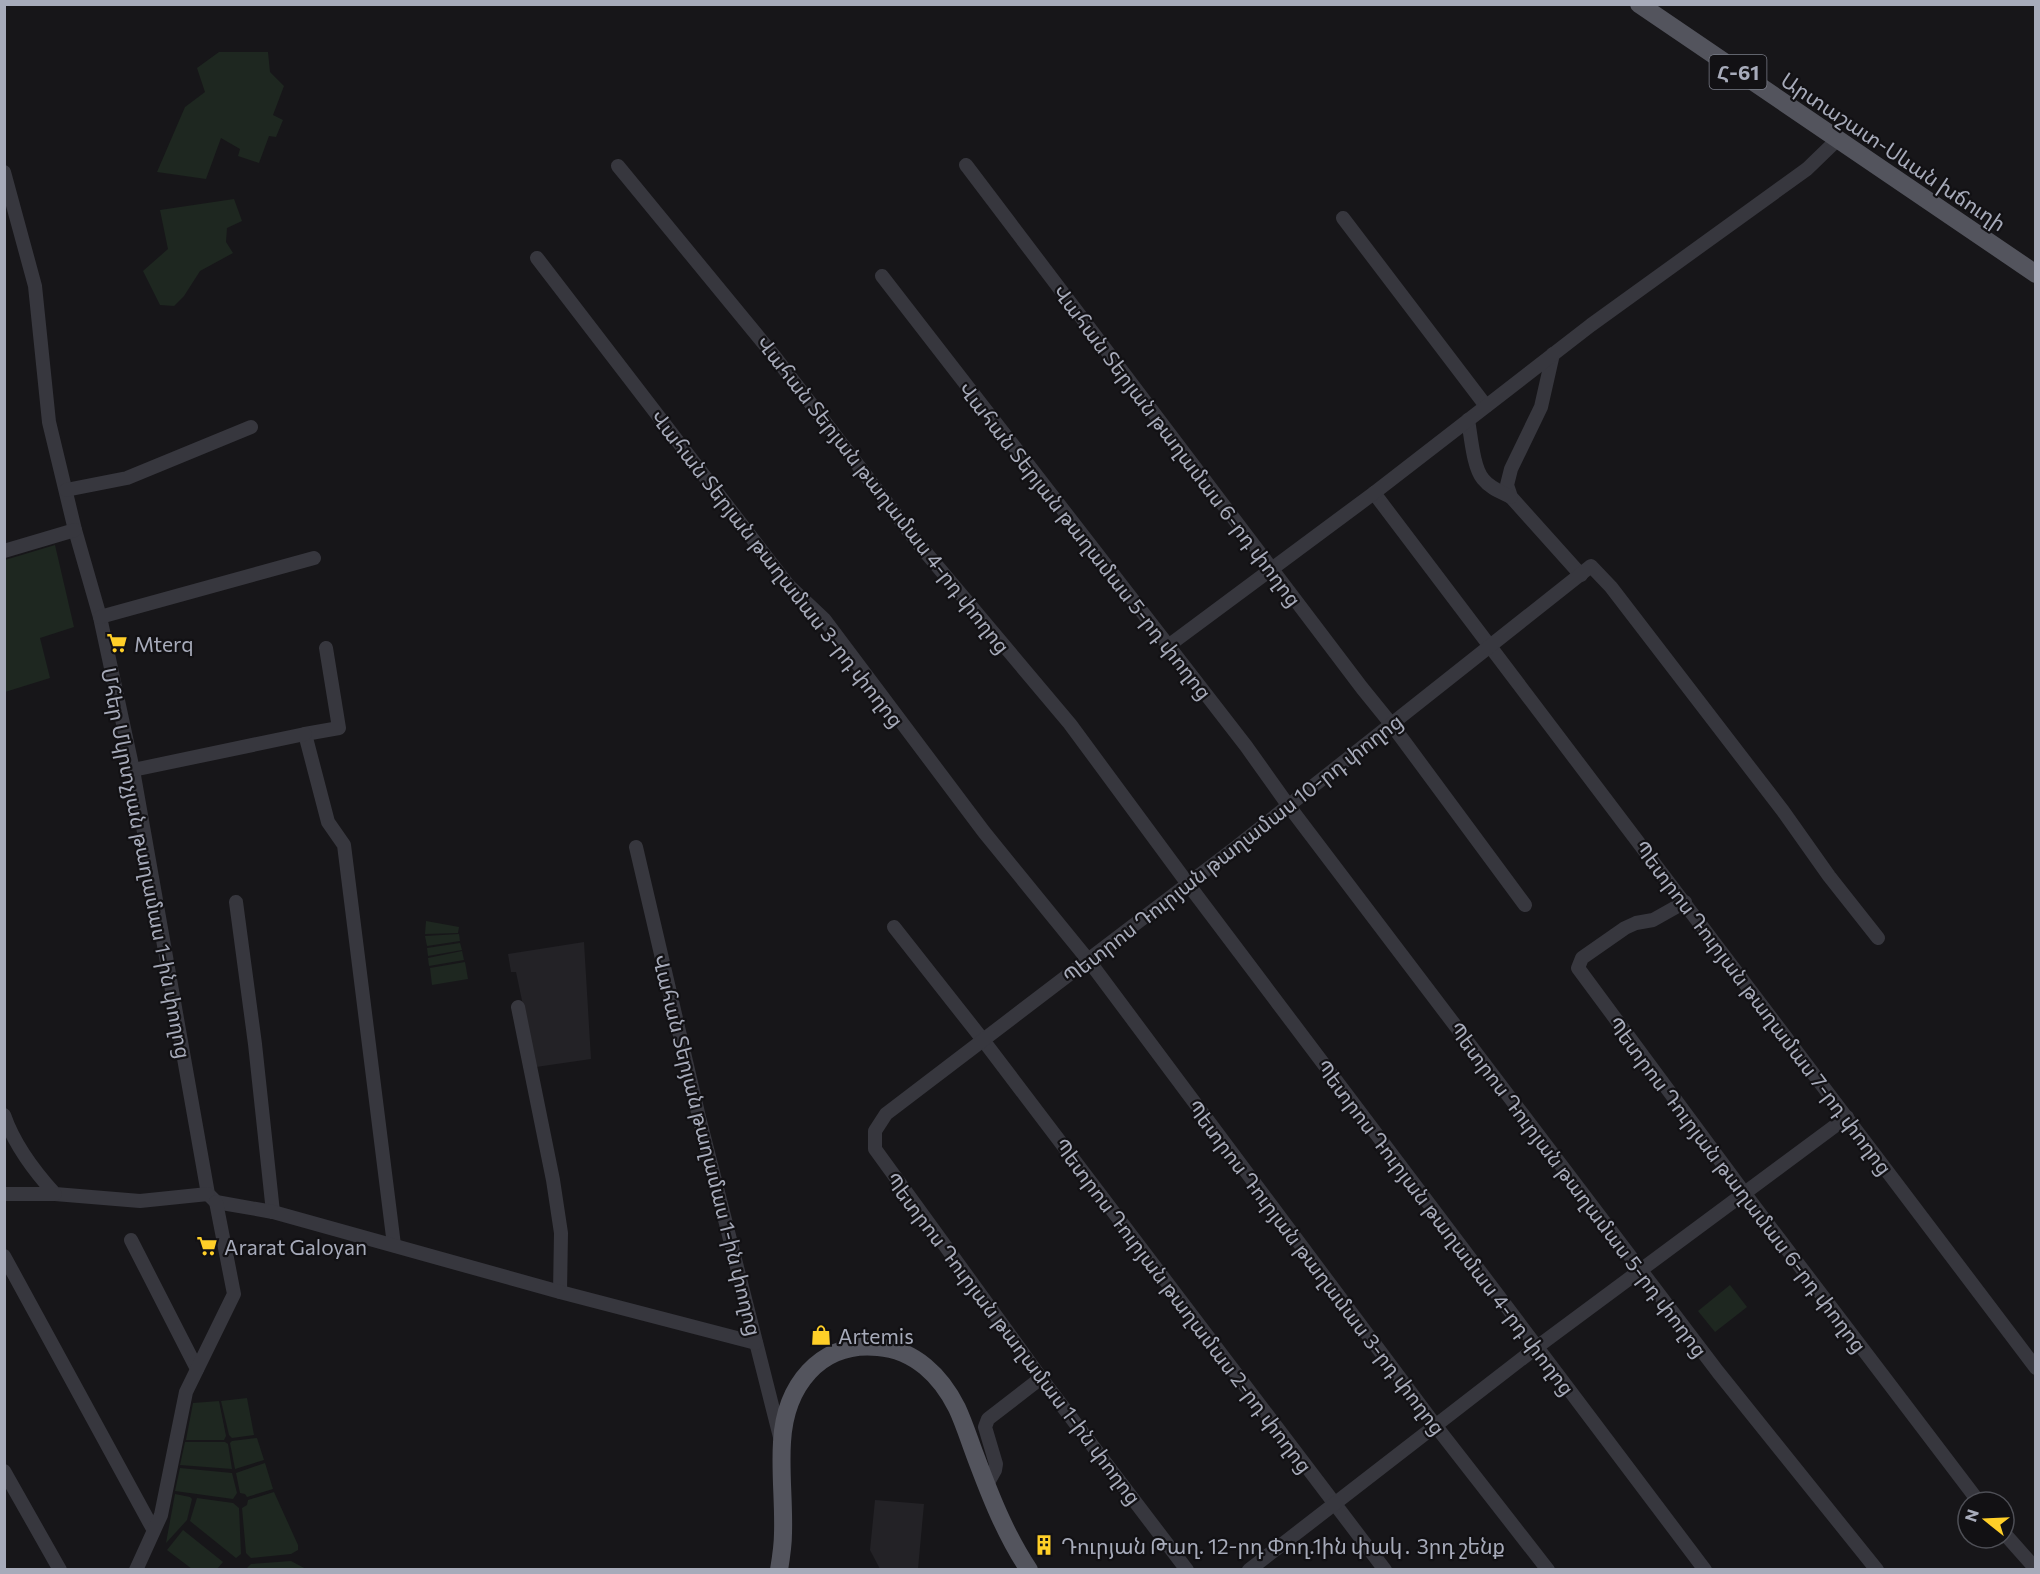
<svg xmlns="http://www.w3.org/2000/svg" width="2040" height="1574" viewBox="0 0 2040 1574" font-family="Commissioner,'Noto Sans Armenian',sans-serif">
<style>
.built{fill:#232226}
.green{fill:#1e2720}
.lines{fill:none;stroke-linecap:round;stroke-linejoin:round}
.minor{stroke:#37373e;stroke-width:14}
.major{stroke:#53545d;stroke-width:18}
.labels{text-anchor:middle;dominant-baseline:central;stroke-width:4.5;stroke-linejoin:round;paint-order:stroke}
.shield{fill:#121114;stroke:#7a7d88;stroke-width:1.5}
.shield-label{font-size:20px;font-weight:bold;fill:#a7abba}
.street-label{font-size:21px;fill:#a7abba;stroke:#121114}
.poi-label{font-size:21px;fill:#a7abba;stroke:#121114;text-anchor:start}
</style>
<rect width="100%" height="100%" fill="#171619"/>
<g class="built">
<polygon points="584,942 591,1059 536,1067 516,972 511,972 508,954"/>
<polygon points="875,1500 924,1504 918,1569 880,1569 870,1550"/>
</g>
<g class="green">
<polygon points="219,52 268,52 270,72 284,86 273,115 283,120 276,137 269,136 259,163 238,156 240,149 221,138 206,179 157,172 185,107 205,92 197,68"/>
<polygon points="234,199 242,221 227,228 226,242 233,253 200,271 184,296 174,306 160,305 143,271 168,249 160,210"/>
<polygon points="55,545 74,627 40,638 50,678 5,692 5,560"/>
<polygon points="426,921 459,927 458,933 425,934"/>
<polygon points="459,934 460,941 427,946 425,936"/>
<polygon points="460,943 462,950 428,956 427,948"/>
<polygon points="462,951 464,960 429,966 428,958"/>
<polygon points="465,962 468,979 432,985 430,968"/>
<polygon points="1730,1285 1747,1307 1715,1332 1698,1311"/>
<polygon points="247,1398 254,1435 232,1438 229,1435 221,1401"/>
<polygon points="219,1401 226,1436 224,1440 186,1440 193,1403"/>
<polygon points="257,1438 264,1460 235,1469 230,1443 232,1441"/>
<polygon points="185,1442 225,1442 228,1444 232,1469 180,1465"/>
<polygon points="265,1463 273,1489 247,1497 245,1494 240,1493 236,1473"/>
<polygon points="180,1468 232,1473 237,1493 233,1499 175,1491"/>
<polygon points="274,1492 298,1545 298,1550 291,1554 251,1558 246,1553 242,1508 247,1505 248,1500"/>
<polygon points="175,1494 190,1497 192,1499 187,1520 166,1543"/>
<polygon points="197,1498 233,1503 239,1508 241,1554 236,1558 190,1521"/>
<polygon points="183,1530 223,1562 217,1569 192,1569 167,1550"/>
<polygon points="291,1561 306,1569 246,1569 251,1564"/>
</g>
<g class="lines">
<g class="minor">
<polyline points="966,165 1362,688 1392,725 1525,905"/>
<polyline points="618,166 775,357 917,542 1070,724 1188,884 1705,1570"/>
<polyline points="4,172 35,286 49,422 75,530 100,617 133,770 208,1194 216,1202"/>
<polyline points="1343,218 1486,406"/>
<polyline points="537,258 788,585 824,619 984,832 1089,961 1435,1425 1548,1570"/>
<polyline points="882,276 1246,746 1288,805 1718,1372 1877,1570"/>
<polyline points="1553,354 1541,407 1511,469 1507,485 1511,497 1581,575"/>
<path d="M 1468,420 C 1471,436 1473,467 1483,479 C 1490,488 1501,492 1511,497"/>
<polyline points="66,490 127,478 251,427"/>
<polyline points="1374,493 2036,1368"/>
<polyline points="4,551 75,530"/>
<polyline points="100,617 314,558"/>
<polyline points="1168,646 1374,493 1591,325 1807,169 1838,139"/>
<polyline points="326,648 339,728 305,734 328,822 344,845 394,1245"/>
<polyline points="133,770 305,734"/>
<polyline points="636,847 699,1117 780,1437"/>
<polyline points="236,902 255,1044 273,1212"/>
<polyline points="1685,902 1653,920 1636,923 1625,928 1582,958 1578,968 1745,1194 1979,1502"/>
<polyline points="894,927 983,1040 1385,1570"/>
<polyline points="518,1007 553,1180 561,1233 560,1292"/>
<path d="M 4,1115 C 14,1144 34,1171 55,1194 L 140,1201 L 208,1194"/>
<polyline points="4,1194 55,1194"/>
<polyline points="216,1202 273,1212 560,1292 756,1343"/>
<polyline points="131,1240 197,1369"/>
<polyline points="4,1256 153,1529"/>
<polyline points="4,1471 60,1570"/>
<polyline points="986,1486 995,1470 996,1464 985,1427 988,1419 1041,1378"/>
<polyline points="2004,1533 2036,1569"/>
<polyline points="136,1570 161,1515 186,1392 234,1294 216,1202"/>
<polyline points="1187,1570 1041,1378 875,1149 875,1131 886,1114 1235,848 1591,566 1611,587 1783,811 1829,876 1878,938"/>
<polyline points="1249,1570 1537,1347 1847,1117"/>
</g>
<g class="major">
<polyline points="1639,4 2036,274"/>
<path d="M 779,1570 C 781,1558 783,1545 783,1533 C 784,1503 780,1472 782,1442 C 785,1387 819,1341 878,1347 C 915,1350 941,1376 957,1408 C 964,1423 969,1439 975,1455 C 990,1495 1005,1534 1029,1570"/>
</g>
</g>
<defs>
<g id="supermarket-bare" transform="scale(1.62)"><path d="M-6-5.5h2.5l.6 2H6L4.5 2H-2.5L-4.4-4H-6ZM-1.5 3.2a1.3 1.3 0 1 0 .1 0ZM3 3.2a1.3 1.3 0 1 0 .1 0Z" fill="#ffcf28" stroke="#121114" stroke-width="2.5" paint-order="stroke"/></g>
<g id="shop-bare" transform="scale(1.62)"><path d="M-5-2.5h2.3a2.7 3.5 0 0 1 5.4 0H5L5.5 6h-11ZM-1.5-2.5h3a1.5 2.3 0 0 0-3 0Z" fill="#ffcf28" stroke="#121114" stroke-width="2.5" paint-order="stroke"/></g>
<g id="building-bare" transform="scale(1.62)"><path d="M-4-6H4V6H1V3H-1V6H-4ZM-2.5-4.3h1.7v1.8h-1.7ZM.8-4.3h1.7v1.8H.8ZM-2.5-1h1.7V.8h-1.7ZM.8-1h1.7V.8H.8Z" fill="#ffcf28" stroke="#121114" stroke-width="2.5" paint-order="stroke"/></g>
</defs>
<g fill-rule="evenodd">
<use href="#supermarket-bare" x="117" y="643"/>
<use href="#supermarket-bare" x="207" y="1246"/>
<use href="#shop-bare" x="821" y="1335"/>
<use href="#building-bare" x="1044" y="1545"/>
</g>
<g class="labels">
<rect class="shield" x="1709.5" y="55" width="57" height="34" rx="4.5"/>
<g class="shield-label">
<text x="1738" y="72">Հ-61</text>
</g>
<g class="street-label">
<text transform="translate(1894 151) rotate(34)">Արտաշատ-Սևան խճուղի</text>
<text transform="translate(1178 445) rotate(53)">Վահան Տերյան թաղամաս 6-րդ փողոց</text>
<text transform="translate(884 494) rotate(52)">Վահան Տերյան թաղամաս 4-րդ փողոց</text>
<text transform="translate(1086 540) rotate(52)">Վահան Տերյան թաղամաս 5-րդ փողոց</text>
<text transform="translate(778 568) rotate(52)">Վահան Տերյան թաղամաս 3-րդ փողոց</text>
<text transform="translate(1232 848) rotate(-38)">Պետրոս Դուրյան թաղամաս 10-րդ փողոց</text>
<text transform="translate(147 863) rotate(79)">Մհեր Մկրտչյան թաղամաս 1-ին փողոց</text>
<text transform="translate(1764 1007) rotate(53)">Պետրոս Դուրյան թաղամաս 7-րդ փողոց</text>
<text transform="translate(708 1145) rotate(76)">Վահան Տերյան թաղամաս 1-ին փողոց</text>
<text transform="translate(1738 1184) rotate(53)">Պետրոս Դուրյան թաղամաս 6-րդ փողոց</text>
<text transform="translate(1579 1189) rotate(53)">Պետրոս Դուրյան թաղամաս 5-րդ փողոց</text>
<text transform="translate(1446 1227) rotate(53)">Պետրոս Դուրյան թաղամաս 4-րդ փողոց</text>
<text transform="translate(1317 1267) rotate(53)">Պետրոս Դուրյան թաղամաս 3-րդ փողոց</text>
<text transform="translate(1184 1305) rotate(53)">Պետրոս Դուրյան թաղամաս 2-րդ փողոց</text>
<text transform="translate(1014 1338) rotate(53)">Պետրոս Դուրյան թաղամաս 1-ին փողոց</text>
</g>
<g class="poi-label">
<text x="134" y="643">Mterq</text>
<text x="224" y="1246">Ararat Galoyan</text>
<text x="838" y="1335">Artemis</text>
<text x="1061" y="1545">Դուրյան Թաղ. 12-րդ Փող.1ին փակ․ 3րդ շենք</text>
</g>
</g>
<rect width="2040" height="1574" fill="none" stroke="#a7abba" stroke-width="12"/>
<g transform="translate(1986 1520) rotate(288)"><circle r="28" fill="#121114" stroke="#4e4f56" stroke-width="1.5"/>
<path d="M0-4.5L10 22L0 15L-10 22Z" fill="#ffcf28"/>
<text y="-9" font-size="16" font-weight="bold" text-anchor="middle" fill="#a7abba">N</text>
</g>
</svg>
